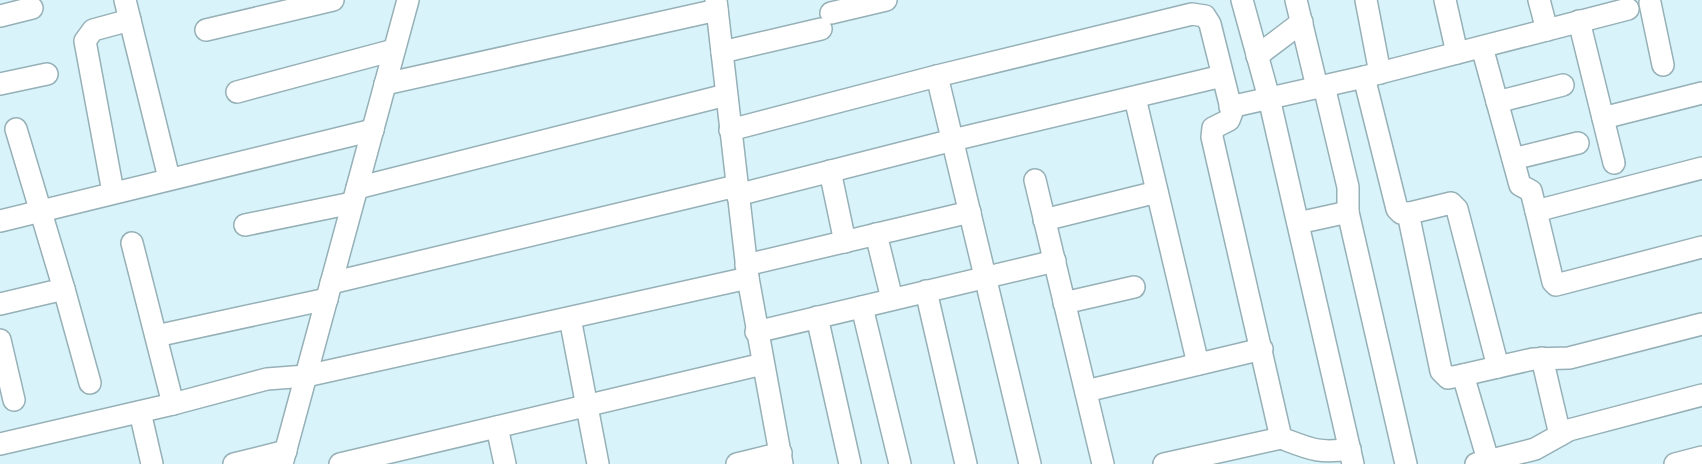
<svg xmlns="http://www.w3.org/2000/svg" width="1702" height="464" viewBox="0 0 1702 464" font-family="'Golos Text',sans-serif">
<style>
.lines{fill:none;stroke-linecap:round;stroke-linejoin:round}
.minor-casing{stroke:#96b0b7;stroke-width:24}
.minor{stroke:#fff;stroke-width:21}
</style>
<rect width="100%" height="100%" fill="#d8f3fa"/>
<g class="lines">
<g class="minor-casing">
<g id="minor">
<polyline points="125,0 169,178"/>
<polyline points="716,0 748,278 782,464"/>
<polyline points="1242,0 1269,98 1353,464"/>
<polyline points="1296,0 1317,87"/>
<polyline points="1366,0 1380,73"/>
<polyline points="1445,0 1457,53"/>
<polyline points="1539,0 1547,30"/>
<polyline points="1650,3 1663,65"/>
<polyline points="831,13 886,0"/>
<polyline points="0,16 32,8"/>
<polyline points="1579,21 1614,163"/>
<polyline points="206,30 333,0"/>
<polyline points="1482,47 1520,185 1531,191 1536,211 1702,168"/>
<polyline points="722,52 821,29"/>
<polyline points="1257,56 1302,22"/>
<polyline points="937,76 1030,464"/>
<polyline points="1364,77 1397,209 1401,213 1410,213 1451,203 1457,209 1498,367"/>
<polyline points="0,84 47,74"/>
<polyline points="385,84 717,10"/>
<polyline points="1324,86 1348,187 1348,212 1406,464"/>
<polyline points="237,92 394,50"/>
<polyline points="1135,98 1198,364"/>
<polyline points="1497,102 1563,85"/>
<polyline points="1230,107 1364,77 1628,9"/>
<polyline points="1603,118 1702,93"/>
<polyline points="16,129 64,289"/>
<path d="M 730,130 L 937,76 L 1192,14 L 1205,16 L 1210,24 L 1232,112 L 1229,120 L 1213,128 L 1212,137 L 1281,438 C 1310,449 1319,454 1350,449"/>
<polyline points="1513,159 1578,143"/>
<polyline points="830,171 845,242"/>
<polyline points="1035,180 1103,464"/>
<polyline points="357,188 726,95"/>
<polyline points="113,192 85,41 93,30 130,20"/>
<polyline points="737,195 953,140 1222,76"/>
<polyline points="1536,211 1553,282 1556,285 1702,247"/>
<polyline points="1408,213 1441,371 1448,378 1463,375 1488,460"/>
<polyline points="1044,220 1157,192"/>
<polyline points="0,221 373,130"/>
<polyline points="1298,223 1348,212"/>
<polyline points="245,225 352,203"/>
<polyline points="876,234 892,299"/>
<polyline points="132,243 173,404"/>
<polyline points="746,265 970,212"/>
<polyline points="331,283 736,186"/>
<polyline points="926,291 966,464"/>
<polyline points="1064,303 1134,287"/>
<polyline points="0,304 64,289 90,383"/>
<polyline points="862,307 900,464"/>
<polyline points="817,317 850,464"/>
<polyline points="570,318 598,464"/>
<polyline points="756,332 1055,261"/>
<polyline points="156,336 327,299"/>
<polyline points="0,340 14,400"/>
<polyline points="1542,358 1560,435"/>
<polyline points="1463,375 1533,359 1569,358 1702,324"/>
<polyline points="1086,391 1262,349"/>
<polyline points="140,412 152,464"/>
<polyline points="497,427 505,464"/>
<polyline points="0,444 173,404 267,379 306,376 748,278"/>
<polyline points="234,464 286,451"/>
<polyline points="282,464 408,0"/>
<polyline points="340,464 763,364"/>
<polyline points="737,464 781,453"/>
<polyline points="1164,464 1281,438"/>
<polyline points="1476,464 1535,449 1569,430 1702,395"/>
<polyline points="1675,464 1702,457"/>
</g>
</g>
<use href="#minor" class="minor"/>
</g>
</svg>
